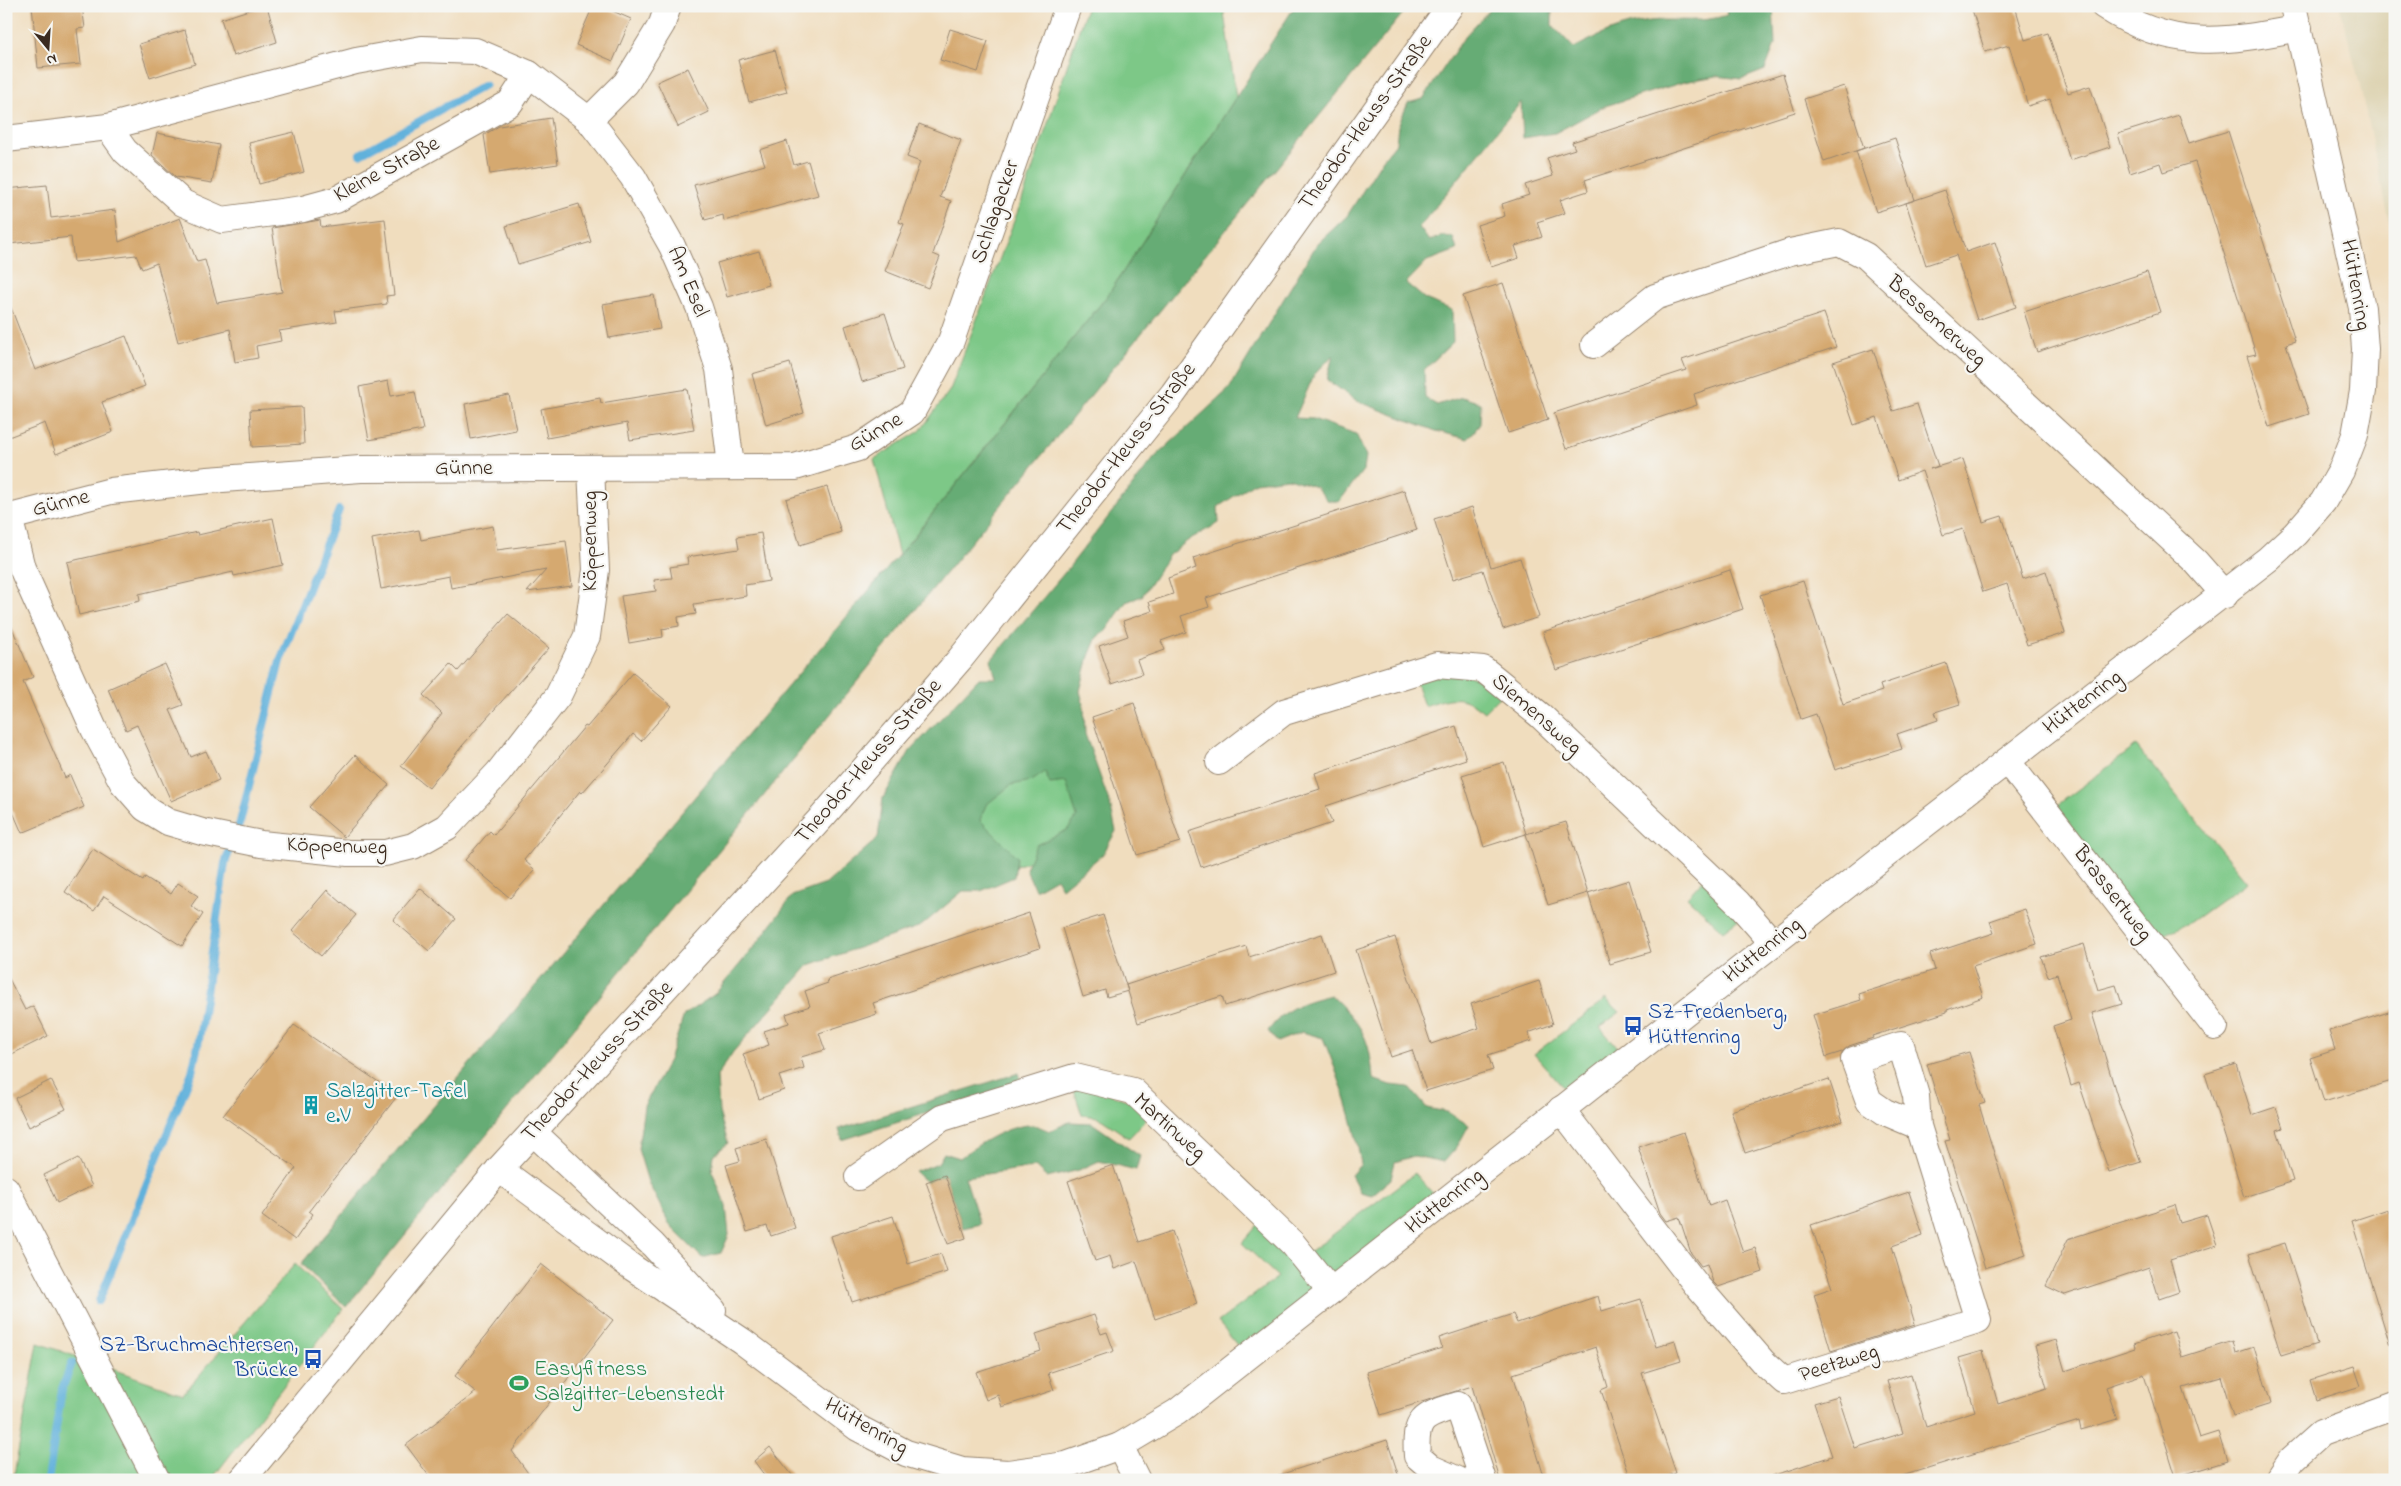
<svg xmlns="http://www.w3.org/2000/svg" width="2401" height="1486" viewBox="0 0 2401 1486" font-family="'Indie Flower',sans-serif">
<style>
.built{fill:#ded4b4}
.green{fill:#7dc887;stroke:#5c7952}
.forest{fill:#66ac74;stroke:#506b49}
.lines{fill:none;stroke-linecap:round;stroke-linejoin:round}
.stream{stroke:#60b1db;stroke-width:8}
.building{fill:#d5a970}
.minor-casing{stroke:#96846e;stroke-width:28}
.minor{stroke:#fff;stroke-width:26}
.labels{text-anchor:middle;dominant-baseline:central;stroke-width:4.5;stroke-linejoin:round;paint-order:stroke}
.street-label{font-size:22px;fill:#3b2a1e;stroke:#f6f6f2}
.transit-label{font-size:22px;fill:#164399;stroke:#f6f6f2;text-anchor:start}
.culture-label{font-size:22px;fill:#0d838f;stroke:#f6f6f2;text-anchor:start}
.leisure-label{font-size:22px;fill:#27864d;stroke:#f6f6f2;text-anchor:start}
</style>
<rect width="100%" height="100%" fill="#f6f6f2"/>
<filter id="ink" filterUnits="userSpaceOnUse"><feTurbulence type="fractalNoise" baseFrequency=".02" numOctaves="2"/><feDisplacementMap in="SourceGraphic" scale="10" xChannelSelector="R" yChannelSelector="G"/><feConvolveMatrix kernelMatrix="1 2 1 2 8 2 1 2 1" color-interpolation-filters="sRGB"/></filter>
<filter id="wash" filterUnits="userSpaceOnUse"><feTurbulence type="fractalNoise" baseFrequency=".0096" numOctaves="4" result="noise"/><feDisplacementMap in="SourceGraphic" scale="20" xChannelSelector="R" yChannelSelector="G"/><feGaussianBlur stdDeviation="1.12" result="paint"/><feColorMatrix in="noise" values="0 0 0 0 0 0 0 0 0 0 0 0 0 0 0 0 0 1.4 0 .05"/><feComposite in="paint" operator="in"/></filter>
<g filter="url(#wash)">
<rect width="100%" height="100%" fill="#f0ddbe"/>
<polygon class="built" points="2340,6 2395,6 2395,246 2359,82"/>
<g class="green">
<polygon points="1087,6 1223,6 1236,97 1108,295 899,555 874,459 920,431 950,390 1025,192"/>
<path d="M 1437,665 L 1507,689 L 1484,712 C 1461,693 1451,697 1424,706 L 1412,671 Z"/>
<polygon points="1026,738 1067,754 1090,823 1038,858 1016,866 964,815"/>
<polygon points="2136,746 2247,882 2191,922 2150,941 2048,812"/>
<polygon points="1708,875 1748,912 1723,931 1687,897"/>
<polygon points="1606,999 1620,1012 1600,1027 1626,1058 1574,1100 1534,1054"/>
<polygon points="1070,1078 1154,1111 1129,1138 1098,1117 1082,1115"/>
<polygon points="1415,1173 1442,1204 1247,1357 1218,1322 1278,1277 1242,1243 1265,1217 1303,1257"/>
<polygon points="295,1264 343,1309 211,1480 13,1480 38,1343 183,1394"/>
</g>
<g class="forest">
<polygon points="1295,6 1409,6 346,1307 301,1264 913,538 1108,295"/>
<path d="M 1493,6 L 1552,6 L 1552,25 L 1574,48 C 1598,35 1623,24 1650,21 C 1676,18 1701,24 1727,15 L 1725,6 L 1773,6 L 1775,44 L 1765,70 L 1742,79 L 1716,76 L 1684,82 L 1605,106 L 1555,133 L 1523,138 L 1521,102 L 1419,227 L 1429,241 L 1442,236 L 1453,237 L 1457,250 L 1427,261 L 1406,283 L 1425,299 L 1452,310 L 1453,342 L 1424,370 L 1425,398 L 1437,405 L 1462,397 L 1481,403 L 1480,424 L 1468,439 L 1436,431 L 1357,401 L 1327,380 L 1333,355 L 1314,375 L 1295,418 L 1313,419 L 1356,434 L 1366,456 L 1364,469 L 1339,502 L 1327,500 L 1316,487 L 1288,478 L 1255,482 L 1218,507 L 1219,523 L 1190,539 L 1169,555 L 1142,596 L 1126,602 L 1106,631 L 1097,637 L 1089,656 L 1080,691 L 1084,707 L 1085,734 L 1110,804 L 1116,831 L 1103,854 L 1062,888 L 1056,878 L 1035,890 L 1026,869 L 1036,845 L 1067,830 L 1077,817 L 1066,782 L 1050,784 L 1045,772 L 1032,781 L 1011,785 L 986,805 L 980,820 L 1017,857 L 1014,877 L 981,891 L 963,891 L 921,926 L 809,965 L 733,1052 L 717,1076 L 719,1112 L 728,1143 L 714,1155 L 712,1171 L 726,1206 L 729,1235 L 721,1253 L 702,1258 L 671,1227 L 648,1182 L 638,1149 L 644,1106 L 669,1060 L 684,1015 L 715,994 L 759,941 L 792,896 L 826,884 L 878,838 L 883,798 L 910,751 L 979,678 L 996,678 L 991,660 L 1066,571 L 1155,457 L 1229,389 L 1317,244 L 1347,216 L 1383,159 L 1396,143 L 1398,126 L 1408,103 L 1423,99 L 1465,36 Z"/>
<path d="M 1331,995 C 1361,1024 1370,1036 1373,1079 L 1390,1085 L 1409,1087 L 1427,1108 L 1447,1112 L 1469,1125 L 1457,1147 L 1444,1162 L 1414,1156 L 1395,1162 L 1391,1179 L 1372,1195 L 1360,1192 L 1351,1175 L 1361,1164 C 1354,1119 1340,1080 1323,1038 L 1302,1032 L 1277,1042 L 1268,1031 C 1286,1007 1302,1002 1331,995 Z"/>
<polygon points="1019,1073 1022,1083 842,1140 839,1129"/>
<path d="M 1069,1122 L 1092,1123 L 1140,1156 L 1136,1170 L 1099,1161 L 1079,1170 L 1047,1178 L 1035,1167 L 965,1177 L 980,1224 L 963,1228 L 945,1175 L 926,1182 L 915,1172 L 938,1163 L 944,1153 L 960,1158 C 978,1144 1008,1125 1031,1125 C 1037,1125 1044,1129 1050,1131 Z"/>
</g>
<g class="lines">
<g class="stream">
<polyline points="360,154 485,85"/>
<polyline points="99,1301 192,1072 199,1040 225,863 240,822 280,661 339,510"/>
<polyline points="48,1480 62,1389 72,1363"/>
</g>
</g>
<g id="blocks">
<g class="building">
<polygon points="32,6 82,6 85,28 77,29 81,64 38,68"/>
<polygon points="261,6 267,6 277,42 233,56 221,19"/>
<polygon points="593,6 601,6 631,19 613,61 576,45"/>
<polygon points="1971,6 2015,6 2025,40 2048,33 2068,93 2090,86 2110,147 2070,160 2050,99 2028,106 2009,45 1985,52"/>
<polygon points="950,29 988,41 978,72 940,60"/>
<polygon points="185,30 195,64 150,78 139,44"/>
<polygon points="775,50 787,92 749,102 738,60"/>
<polygon points="688,68 709,112 678,127 657,82"/>
<polygon points="1783,74 1795,112 1585,180 1588,191 1560,200 1565,213 1537,222 1542,237 1515,246 1519,258 1491,267 1477,225 1505,216 1502,204 1529,195 1525,185 1553,176 1547,158 1575,149 1572,142"/>
<polygon points="1844,86 1864,148 1824,162 1804,99"/>
<polygon points="2179,115 2189,143 2228,131 2295,341 2286,344 2309,414 2269,427 2247,356 2256,354 2195,162 2163,172 2160,163 2130,173 2118,134"/>
<polygon points="551,118 558,164 490,174 484,135 499,126"/>
<polygon points="919,124 961,140 940,197 951,201 933,254 940,257 928,288 885,271 904,224 899,222 920,162 907,157"/>
<polygon points="294,132 304,172 259,184 249,143"/>
<polygon points="157,133 219,145 212,183 176,177 152,155"/>
<polygon points="1895,138 1915,200 1876,212 1856,151"/>
<polygon points="787,141 794,165 808,161 818,195 724,221 723,215 705,220 694,185 765,165 760,150"/>
<polygon points="47,185 51,218 115,210 119,242 180,218 197,262 205,260 217,303 282,292 272,228 320,220 321,227 385,219 394,295 386,296 387,304 335,311 337,322 279,331 281,341 256,346 258,358 235,362 230,329 178,342 157,263 142,269 136,255 74,262 71,237 9,244 6,189"/>
<polygon points="1945,190 1966,252 1995,242 2016,307 1977,320 1956,255 1926,265 1906,203"/>
<polygon points="579,204 591,242 518,264 506,226"/>
<polygon points="759,251 769,285 727,297 717,263"/>
<polygon points="2147,272 2160,312 2037,352 2024,312"/>
<polygon points="1503,283 1548,420 1508,433 1463,296"/>
<polygon points="654,295 660,329 609,338 603,304"/>
<polygon points="6,300 8,300 35,370 126,336 145,386 102,402 113,432 56,454 45,423 6,438"/>
<polygon points="885,313 903,369 862,382 845,326"/>
<polygon points="1824,313 1836,347 1694,394 1697,405 1566,449 1554,413 1686,370 1682,360"/>
<polygon points="1873,349 1893,411 1917,404 1938,466 1930,469 1963,459 1983,522 2002,516 2023,579 2046,571 2065,633 2027,645 2007,584 1983,592 1963,529 1943,535 1922,471 1898,480 1877,417 1854,425 1833,362"/>
<polygon points="790,363 804,413 766,425 752,374"/>
<polygon points="388,381 391,396 415,392 423,430 369,440 359,387"/>
<polygon points="687,389 694,430 630,440 627,423 547,438 541,409 600,398 601,403"/>
<polygon points="509,395 516,430 471,439 465,404"/>
<polygon points="302,407 304,444 252,447 250,410"/>
<polygon points="827,487 841,532 800,545 786,499"/>
<polygon points="1404,490 1417,530 1206,598 1209,607 1181,616 1186,632 1161,641 1165,650 1137,660 1142,674 1112,684 1099,646 1128,636 1123,621 1152,611 1149,602 1173,594 1168,578 1196,568 1193,558"/>
<polygon points="1472,507 1491,567 1520,558 1539,617 1503,629 1483,570 1453,579 1434,519"/>
<polygon points="273,518 283,565 234,576 233,572 139,594 140,601 79,615 67,562 197,532 198,535"/>
<polygon points="493,526 497,550 566,541 572,586 527,592 546,570 451,588 449,576 381,589 372,539 419,530 421,540"/>
<polygon points="761,533 769,581 745,585 746,596 694,604 696,614 678,617 679,626 662,629 663,637 629,643 621,596 656,591 654,580 672,578 670,567 688,564 687,557 739,549 737,537"/>
<polygon points="1730,570 1743,609 1556,670 1543,632"/>
<polygon points="1803,581 1843,704 1882,691 1880,685 1946,663 1960,704 1935,712 1938,720 1897,734 1902,749 1835,770 1816,714 1801,719 1760,595"/>
<polygon points="6,614 33,677 23,682 65,778 70,775 84,807 22,833 6,796"/>
<polygon points="508,614 549,648 462,746 429,788 401,766 442,713 423,695 451,664 458,671"/>
<polygon points="165,664 183,705 170,710 191,757 206,751 219,780 171,801 137,725 126,730 108,689"/>
<polygon points="633,673 672,706 641,741 633,734 582,793 580,791 524,860 535,870 510,898 465,860 490,831 494,835 585,726 587,727"/>
<polygon points="1134,703 1180,842 1137,855 1092,717"/>
<polygon points="1456,726 1466,759 1326,806 1332,823 1201,867 1189,832 1320,789 1315,773"/>
<polygon points="355,755 389,785 344,837 309,807"/>
<polygon points="1504,762 1526,834 1484,847 1462,775"/>
<polygon points="1566,822 1588,893 1548,905 1526,834"/>
<polygon points="93,849 143,881 145,877 171,894 178,883 198,896 191,906 203,914 182,946 104,896 94,911 65,892"/>
<polygon points="1629,880 1651,952 1610,964 1588,893"/>
<polygon points="420,888 456,919 429,951 393,920"/>
<polygon points="327,890 356,915 321,956 292,931"/>
<polygon points="2025,909 2037,944 1973,966 1983,997 1947,1010 1947,1012 1872,1036 1873,1038 1849,1046 1842,1052 1826,1057 1813,1015 1861,1000 1859,994 1935,970 1930,954 1994,933 1990,921"/>
<polygon points="1029,913 1040,948 873,1003 877,1014 819,1033 825,1050 801,1057 804,1068 779,1076 784,1090 759,1099 743,1054 769,1045 764,1031 789,1023 786,1014 810,1006 805,991 828,983 827,980"/>
<polygon points="1103,915 1128,991 1107,997 1105,990 1083,997 1062,928"/>
<polygon points="1322,934 1334,971 1225,1006 1222,996 1138,1023 1126,985 1246,946 1249,957"/>
<polygon points="1395,937 1431,1044 1479,1028 1471,1004 1539,981 1553,1024 1528,1033 1531,1041 1488,1055 1493,1070 1426,1091 1412,1050 1391,1057 1356,950"/>
<polygon points="2084,944 2098,990 2116,985 2122,1004 2092,1013 2120,1106 2141,1162 2109,1172 2079,1083 2071,1086 2053,1026 2071,1020 2057,974 2048,977 2041,957"/>
<polygon points="6,973 25,1010 33,1006 48,1036 6,1057"/>
<polygon points="2395,1010 2395,1080 2324,1102 2310,1058 2335,1050 2329,1031"/>
<polygon points="294,1025 398,1095 309,1211 313,1214 295,1240 262,1216 296,1168 223,1116"/>
<polygon points="1969,1052 1985,1103 1979,1105 2026,1255 1985,1268 1945,1141 1950,1140 1927,1064"/>
<polygon points="2236,1064 2252,1115 2276,1107 2283,1128 2277,1130 2293,1181 2244,1197 2205,1074"/>
<polygon points="1829,1079 1843,1121 1745,1153 1731,1111"/>
<polygon points="51,1080 66,1109 29,1127 15,1098"/>
<polygon points="1684,1132 1709,1206 1725,1200 1743,1252 1755,1248 1763,1272 1718,1287 1713,1282 1707,1264 1701,1266 1691,1253 1679,1217 1666,1221 1660,1213 1638,1147"/>
<polygon points="766,1139 795,1228 771,1236 767,1226 747,1232 726,1165 740,1161 736,1148"/>
<polygon points="78,1158 92,1186 57,1203 44,1175"/>
<polygon points="1113,1165 1139,1242 1172,1231 1197,1304 1155,1319 1136,1261 1114,1269 1110,1256 1095,1261 1068,1181"/>
<polygon points="945,1175 966,1238 948,1244 926,1182"/>
<polygon points="1909,1192 1923,1235 1892,1246 1915,1324 1831,1351 1814,1294 1832,1288 1811,1225"/>
<polygon points="2175,1205 2180,1223 2207,1215 2217,1245 2170,1260 2179,1292 2159,1299 2149,1267 2065,1295 2046,1286 2068,1239"/>
<polygon points="2388,1209 2395,1230 2395,1344 2390,1345 2352,1221"/>
<polygon points="893,1216 908,1264 941,1254 947,1272 852,1302 831,1236"/>
<polygon points="2285,1243 2317,1344 2281,1355 2249,1254"/>
<polygon points="541,1264 613,1320 512,1451 533,1480 432,1480 406,1445 476,1392 455,1376"/>
<polygon points="1598,1296 1602,1311 1641,1299 1656,1347 1675,1341 1681,1361 1642,1373 1676,1473 1657,1480 1631,1480 1601,1390 1608,1387 1596,1347 1513,1374 1545,1480 1500,1480 1472,1386 1381,1415 1367,1372 1442,1348 1439,1338 1513,1314 1517,1323"/>
<polygon points="1094,1315 1101,1334 1107,1332 1114,1351 1048,1373 1054,1390 1002,1407 998,1395 986,1400 976,1372 1041,1351 1036,1334"/>
<polygon points="2174,1331 2182,1357 2233,1341 2236,1353 2254,1347 2271,1404 2233,1416 2221,1377 2183,1388 2199,1438 2218,1432 2227,1461 2176,1477 2144,1374 2106,1387 2117,1419 2081,1430 2079,1421 1889,1480 1773,1480 1772,1476 1832,1456 1814,1403 1838,1396 1855,1448 1903,1433 1887,1381 1911,1374 1926,1427 1975,1411 1959,1358 1983,1351 1998,1404 2047,1388 2035,1346 2056,1340 2065,1371 2135,1348 2134,1344"/>
<polygon points="2354,1366 2361,1386 2316,1400 2310,1380"/>
<polygon points="1387,1440 1400,1480 1277,1480 1276,1476"/>
<polygon points="770,1447 796,1480 768,1480 754,1461"/>
</g>
</g>
</g>
<g filter="url(#ink)">
<use href="#blocks" fill-opacity="0" stroke="#96846e" stroke-width="1"/>
<g class="lines">
<g class="minor-casing">
<g id="minor">
<path d="M 2104,6 C 2171,51 2223,43 2299,28"/>
<polyline points="589,120 626,83 662,24 668,6"/>
<polyline points="108,127 125,151 183,203 222,220 303,209 336,200 510,103 529,74"/>
<polyline points="6,139 108,127 356,61 422,49 475,51 529,74 589,120 633,177 672,246 699,307 719,369 731,466"/>
<polyline points="1594,345 1655,297 1790,252 1839,242 1866,256 2196,562 2225,595"/>
<polyline points="9,517 22,568 94,729 123,783 145,808 168,822 202,832 261,844 348,853 385,853 413,846 447,827 498,773 558,696 587,636 596,570 591,469"/>
<polyline points="6,518 111,491 208,480 361,469 795,467 858,448 912,412 951,341 1068,6"/>
<polyline points="2007,761 2215,1027"/>
<polyline points="1219,762 1284,712 1437,665 1483,669 1541,716 1738,903 1773,943"/>
<polyline points="1561,1109 1698,1287 1763,1362 1784,1381 1978,1320 1918,1126 1916,1096 1901,1045 1854,1060 1869,1101 1885,1112 1918,1126"/>
<polyline points="533,1132 653,1245 713,1310"/>
<polyline points="499,1169 633,1268 742,1341 858,1428 906,1453 962,1470 1008,1473 1066,1465 1120,1446 1177,1412 1902,842 2268,559 2295,534 2323,502 2341,471 2355,435 2363,391 2365,349 2362,308 2293,6"/>
<polyline points="858,1177 942,1118 1075,1077 1133,1091 1293,1244 1331,1291"/>
<polyline points="6,1189 157,1480"/>
<polyline points="1120,1446 1137,1480"/>
<polyline points="242,1480 499,1169 823,816 960,659 1173,394 1450,6"/>
<path d="M 1458,1480 L 1431,1468 L 1417,1456 C 1414,1417 1424,1416 1458,1405 L 1483,1480"/>
<polyline points="2278,1480 2292,1459 2321,1433 2395,1406"/>
</g>
</g>
<use href="#minor" class="minor"/>
</g>
</g>
<defs>
<g id="bus-bare" transform="scale(1.5)"><path d="M-5-6H5V4H4V6H2V4H-2V6H-4V4H-5ZM-3.5-4V0h7V-4ZM-3.5 1.2v1.5H-2V1.2ZM2 1.2v1.5H3.5V1.2Z" fill="#1a4fb4" stroke="#f6f6f2" stroke-width="2.5" paint-order="stroke"/></g>
<g id="building-bare" transform="scale(1.5)"><path d="M-4-6H4V6H1V3H-1V6H-4ZM-2.5-4.3h1.7v1.8h-1.7ZM.8-4.3h1.7v1.8H.8ZM-2.5-1h1.7V.8h-1.7ZM.8-1h1.7V.8H.8Z" fill="#0f9aa8" stroke="#f6f6f2" stroke-width="2.5" paint-order="stroke"/></g>
<g id="stadium-bare" transform="scale(1.5)"><path d="M0-5a6.5 5 0 1 0 0 10a6.5 5 0 1 0 0-10ZM-3.5-1.8h7v3.6h-7Z" fill="#2e9e5b" stroke="#f6f6f2" stroke-width="2.5" paint-order="stroke"/></g>
</defs>
<g fill-rule="evenodd">
<use href="#bus-bare" x="1633" y="1026"/>
<use href="#building-bare" x="311" y="1105"/>
<use href="#bus-bare" x="313" y="1359"/>
<use href="#stadium-bare" x="519" y="1383"/>
</g>
<g class="labels">
<g class="street-label">
<text transform="translate(1366 123) rotate(-54)">Theodor-Heuss-Straße</text>
<text transform="translate(387 170) rotate(-28)">Kleine Straße</text>
<text transform="translate(996 212) rotate(-71)">Schlagacker</text>
<text transform="translate(687 282) rotate(67)">Am Esel</text>
<text transform="translate(2355 285) rotate(80)">Hüttenring</text>
<text transform="translate(1936 322) rotate(42)">Bessemerweg</text>
<text transform="translate(876 433) rotate(-30)">Günne</text>
<text transform="translate(1127 449) rotate(-52)">Theodor-Heuss-Straße</text>
<text x="464" y="469">Günne</text>
<text transform="translate(61 504) rotate(-14)">Günne</text>
<text transform="translate(591 541) rotate(-90)">Köppenweg</text>
<text transform="translate(2083 703) rotate(-37)">Hüttenring</text>
<text transform="translate(1536 715) rotate(41)">Siemensweg</text>
<text transform="translate(869 762) rotate(-49)">Theodor-Heuss-Straße</text>
<text transform="translate(337 847) rotate(2)">Köppenweg</text>
<text transform="translate(2112 894) rotate(52)">Brassertweg</text>
<text transform="translate(1763 951) rotate(-38)">Hüttenring</text>
<text transform="translate(598 1062) rotate(-47)">Theodor-Heuss-Straße</text>
<text transform="translate(1169 1127) rotate(42)">Martinweg</text>
<text transform="translate(1445 1202) rotate(-38)">Hüttenring</text>
<text transform="translate(1839 1364) rotate(-18)">Peetzweg</text>
<text transform="translate(866 1427) rotate(30)">Hüttenring</text>
</g>
<g class="transit-label">
<text x="1648" y="1013">SZ-Fredenberg,<tspan x="1648" dy="25">Hüttenring</tspan></text>
<text x="298" y="1346" text-anchor="end">SZ-Bruchmachtersen,<tspan x="298" dy="25">Brücke</tspan></text>
</g>
<g class="culture-label">
<text x="326" y="1092">Salzgitter-Tafel<tspan x="326" dy="25">e.V</tspan></text>
</g>
<g class="leisure-label">
<text x="534" y="1370">Easyfitness<tspan x="534" dy="25">Salzgitter-Lebenstedt</tspan></text>
</g>
</g>
<rect width="2401" height="1486" fill="none" stroke="#f6f6f2" stroke-width="25"/>
<g transform="translate(48 48) rotate(162)" stroke="#f6f6f2" stroke-width="4" paint-order="stroke">
<path d="M0-4L9 19L0 12L-9 19Z" fill="#3b2a1e"/>
<text y="-8" font-size="14" font-weight="bold" text-anchor="middle" fill="#3b2a1e">N</text>
</g>
</svg>
